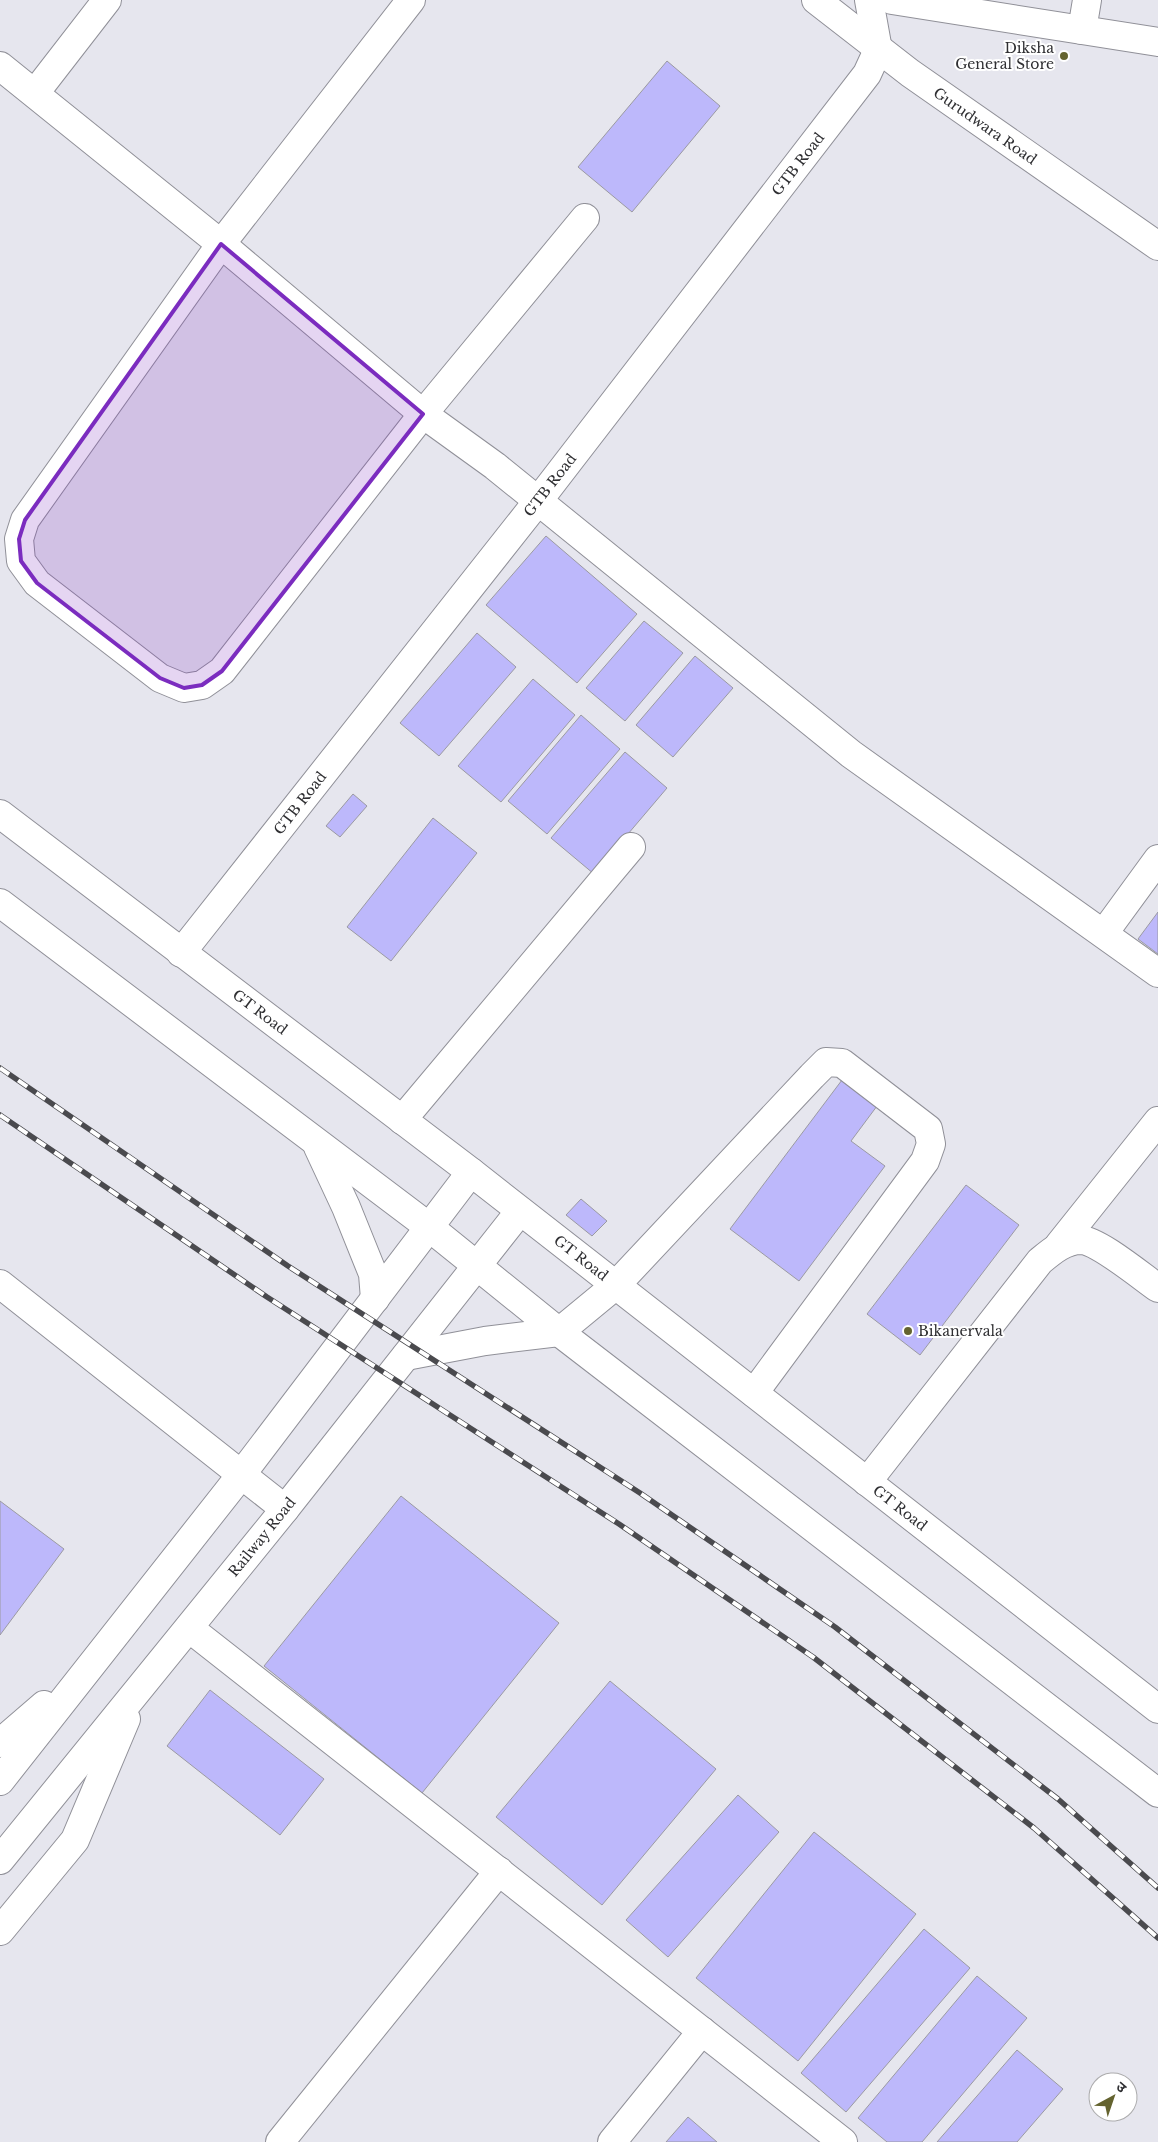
<svg xmlns="http://www.w3.org/2000/svg" width="1158" height="2142" viewBox="0 0 1158 2142" font-family="'Libre Baskerville','Noto Sans Devanagari',serif">
<style>
.building{fill:#bdb8fb;stroke:#9b9aa2}
.lines{fill:none;stroke-linecap:round;stroke-linejoin:round}
.minor-casing{stroke:#909098;stroke-width:30}
.highway-casing{stroke:#909098;stroke-width:30}
.minor{stroke:#fff;stroke-width:28}
.highway{stroke:#fff;stroke-width:28}
.rail-casing{stroke:#4a4a4e;stroke-width:5.5}
.rail{stroke:#fff;stroke-width:4;stroke-dasharray:11;stroke-linecap:butt}
.marked{fill:#7b2cbf;fill-opacity:0.2;stroke:#7b2cbf;stroke-width:4;stroke-linejoin:round}
.poi-dot{fill:#64632f;stroke:#fff;stroke-width:2}
.labels{text-anchor:middle;dominant-baseline:central;stroke-width:4;stroke-linejoin:round;paint-order:stroke}
.poi-label{font-size:14px;fill:#303033;stroke:#fff;text-anchor:end}
.street-label{font-size:14px;fill:#303033;stroke:#fff}
</style>
<rect width="100%" height="100%" fill="#e6e6ee"/>
<g class="building">
<polygon points="667,61 720,106 632,212 578,167"/>
<polygon points="546,536 637,614 577,683 486,605"/>
<polygon points="644,621 683,653 625,721 586,688"/>
<polygon points="477,633 516,667 439,756 400,723"/>
<polygon points="695,656 733,688 673,757 636,725"/>
<polygon points="533,679 575,715 501,802 458,766"/>
<polygon points="581,715 620,749 547,834 508,801"/>
<polygon points="625,752 667,788 594,874 551,838"/>
<polygon points="353,794 367,806 340,837 326,826"/>
<polygon points="433,818 477,853 391,961 347,927"/>
<polygon points="1158,912 1158,954 1138,939"/>
<polygon points="845,1076 880,1102 851,1141 885,1166 799,1281 730,1229"/>
<polygon points="966,1185 1019,1225 920,1355 867,1314"/>
<polygon points="581,1199 607,1221 592,1236 566,1215"/>
<polygon points="401,1496 559,1623 422,1793 264,1666"/>
<polygon points="0,1501 64,1549 0,1635"/>
<polygon points="610,1681 716,1769 602,1905 496,1817"/>
<polygon points="210,1690 324,1779 280,1835 167,1746"/>
<polygon points="738,1795 779,1832 668,1957 626,1920"/>
<polygon points="814,1832 916,1914 798,2061 696,1978"/>
<polygon points="924,1929 970,1968 846,2112 801,2073"/>
<polygon points="977,1976 1027,2018 922,2142 887,2142 858,2118"/>
<polygon points="1017,2050 1063,2089 1017,2142 937,2142"/>
<polygon points="688,2117 717,2142 666,2142"/>
</g>
<g class="lines">
<g class="minor-casing">
<g id="minor">
<polyline points="411,0 221,244 25,520 19,539 21,561 37,583 160,678 184,688 202,685 222,671 423,414 585,218"/>
<polyline points="816,0 910,73 1158,246"/>
<polyline points="892,0 1158,42"/>
<polyline points="1082,30 1087,0"/>
<polyline points="0,66 221,244 423,414 495,466 851,754 1158,973"/>
<polyline points="35,93 107,0"/>
<polyline points="1104,933 1158,859"/>
<polyline points="181,953 538,501 867,74 878,50 869,0"/>
<polyline points="402,1120 631,847"/>
<polyline points="1059,1245 1158,1121"/>
<polyline points="0,1284 285,1509"/>
<polyline points="559,1332 616,1285 812,1076 826,1062 842,1063 928,1129 931,1144 925,1161 754,1393"/>
<path d="M 867,1482 L 1040,1261 C 1052,1251 1065,1240 1081,1240 C 1099,1241 1142,1277 1158,1288"/>
<polyline points="189,1628 843,2142"/>
<polyline points="0,1743 44,1705"/>
<polyline points="0,1781 241,1475 471,1172"/>
<polyline points="0,1860 285,1509 520,1211"/>
<polyline points="0,1931 75,1840 126,1719"/>
<polyline points="280,2142 499,1871"/>
<polyline points="612,2142 702,2031"/>
</g>
</g>
<g class="highway-casing">
<g id="highway">
<polyline points="0,814 471,1172 1158,1709"/>
<polyline points="0,903 429,1227 559,1332 1158,1793"/>
<polyline points="318,1147 346,1207 373,1274 375,1299"/>
<polyline points="406,1356 485,1341 559,1332"/>
</g>
</g>
<use href="#minor" class="minor"/>
<use href="#highway" class="highway"/>
<g class="rail-casing">
<g id="rail">
<polyline points="0,1068 288,1266 640,1493 835,1627 1058,1799 1158,1888"/>
<polyline points="0,1115 267,1297 619,1524 813,1657 1034,1828 1158,1938"/>
</g>
</g>
<use href="#rail" class="rail"/>
</g>
<path class="marked" d="M 221,244 L 423,414 L 222,671 L 202,685 L 184,688 L 160,678 L 37,583 L 21,561 L 19,539 L 25,520 Z"/>
<g class="poi-dot">
<circle cx="1064" cy="56" r="5"/>
<circle cx="908" cy="1331" r="5"/>
</g>
<g class="labels">
<g class="poi-label">
<text x="1054" y="48">Diksha<tspan x="1054" dy="16">General Store</tspan></text>
<text x="918" y="1331" text-anchor="start">Bikanervala</text>
</g>
<g class="street-label">
<text transform="translate(985 126) rotate(35)">Gurudwara Road</text>
<text transform="translate(798 164) rotate(-52)">GTB Road</text>
<text transform="translate(550 485) rotate(-52)">GTB Road</text>
<text transform="translate(300 803) rotate(-52)">GTB Road</text>
<text transform="translate(260 1012) rotate(37)">GT Road</text>
<text transform="translate(581 1258) rotate(38)">GT Road</text>
<text transform="translate(900 1508) rotate(38)">GT Road</text>
<text transform="translate(262 1537) rotate(-51)">Railway Road</text>
</g>
</g>
<g transform="translate(1113 2097) rotate(40)"><circle r="24" fill="#ffffff" stroke="#acacad"/>
<path d="M0-4L9 19L0 12L-9 19Z" fill="#64632f"/>
<text y="-8" font-size="14" font-weight="bold" text-anchor="middle" fill="#303033">उ</text>
</g>
</svg>
